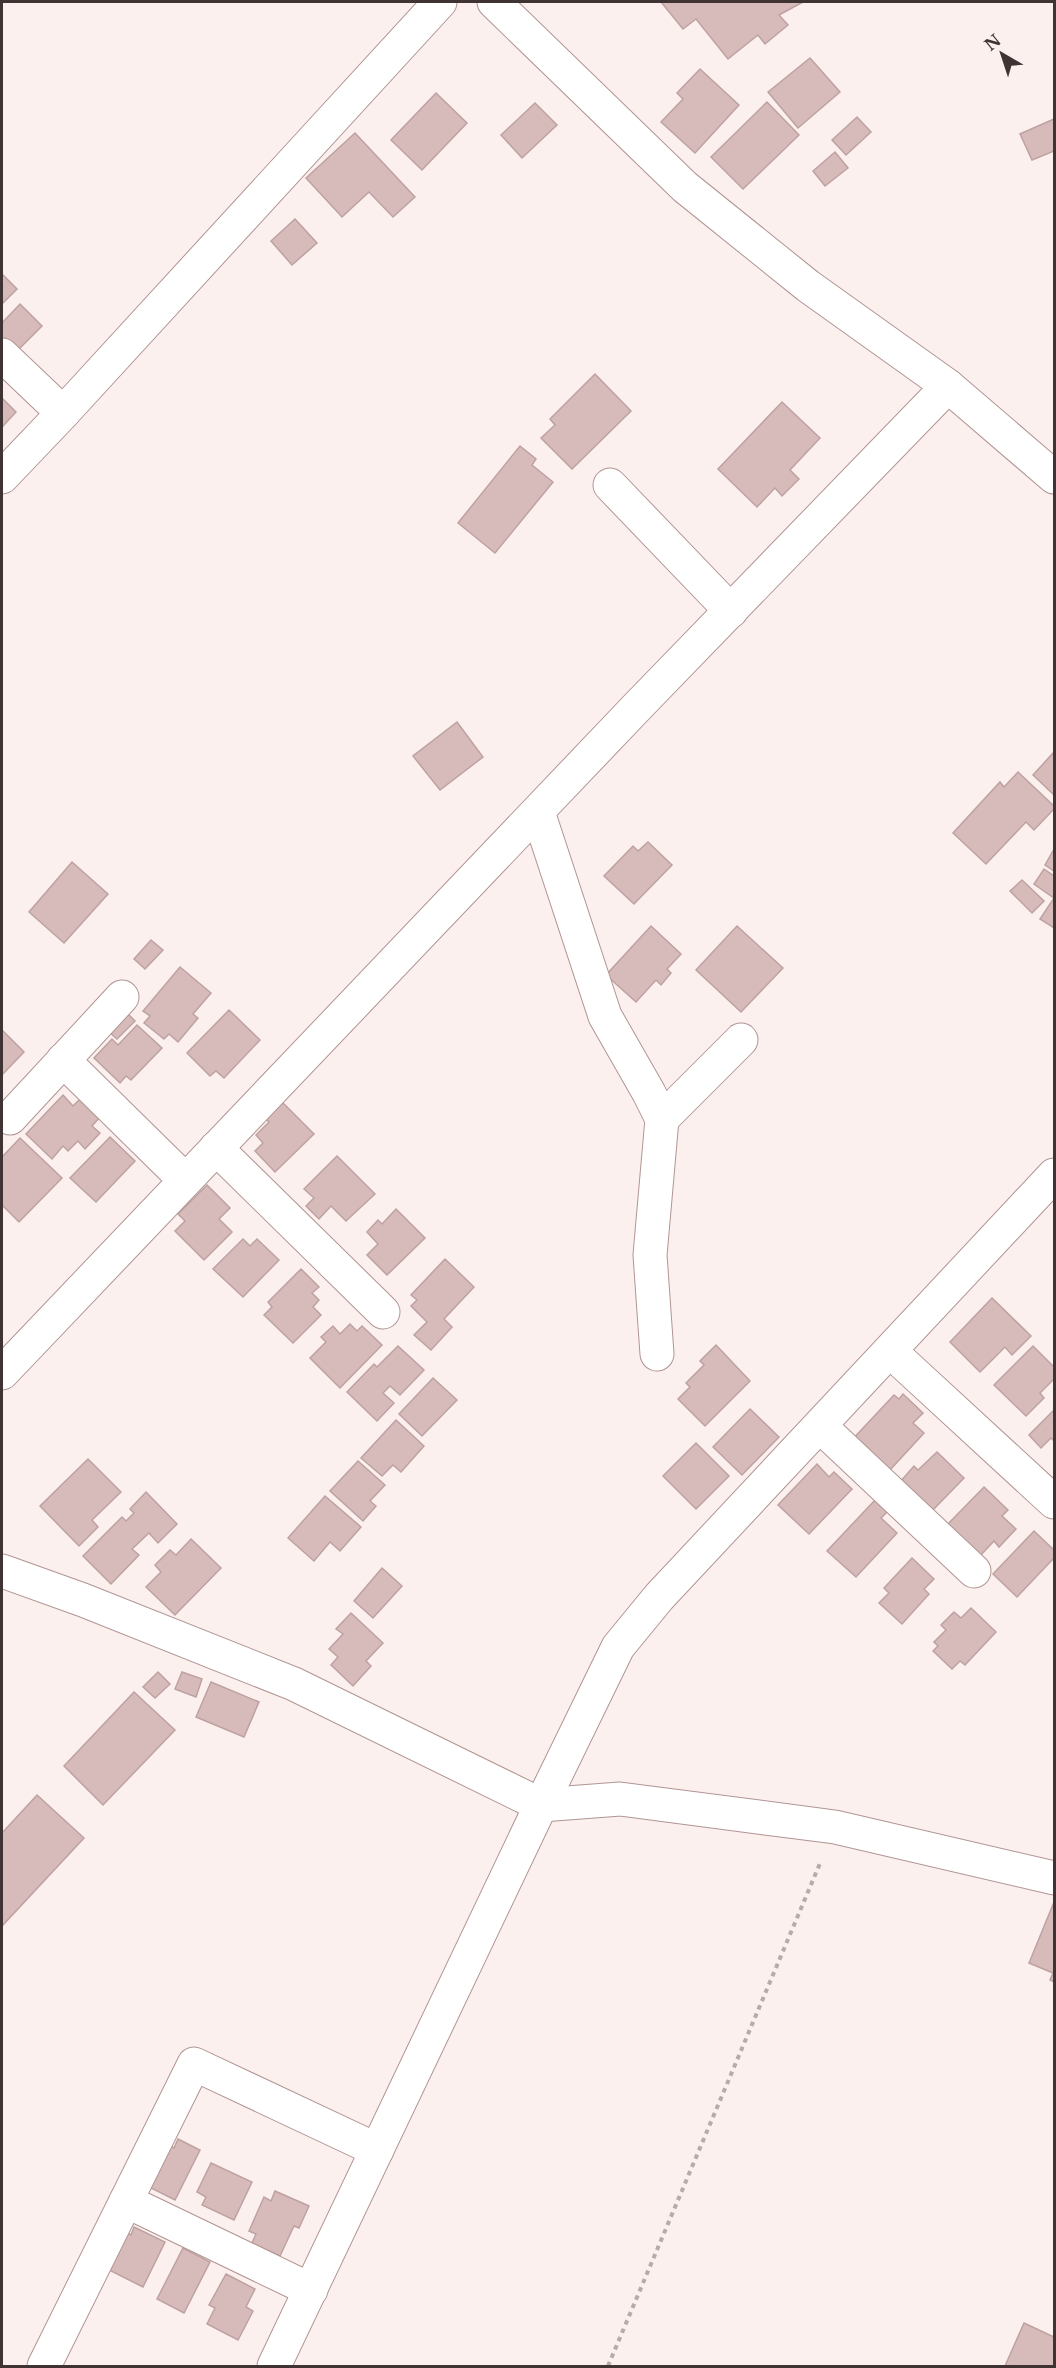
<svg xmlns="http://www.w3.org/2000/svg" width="1056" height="2368" viewBox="0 0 1056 2368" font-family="'Libre Baskerville',serif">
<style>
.building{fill:#d7bbba;stroke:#bea2a1;stroke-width:1.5}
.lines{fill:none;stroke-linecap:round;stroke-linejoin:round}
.minor-casing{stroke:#b09593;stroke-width:35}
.path{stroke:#b7abaa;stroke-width:4;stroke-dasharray:4.5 4.5;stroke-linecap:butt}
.minor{stroke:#fff;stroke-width:33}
</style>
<rect width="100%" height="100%" fill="#fcf0ef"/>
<g class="building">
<polygon points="661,2 803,2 779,15 788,25 765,44 758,35 728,59 696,19 683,29"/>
<polygon points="810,58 840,92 798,128 768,92"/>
<polygon points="700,69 739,105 695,153 661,122 683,99 677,93"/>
<polygon points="436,93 467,123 422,170 391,140"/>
<polygon points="767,102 799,135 743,189 711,157"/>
<polygon points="535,103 557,125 522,158 501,135"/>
<polygon points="857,117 871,132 846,155 832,140"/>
<polygon points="1054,119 1054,151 1032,160 1020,134"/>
<polygon points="355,133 415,197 393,217 369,192 342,217 306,178"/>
<polygon points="835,152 848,168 825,186 813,171"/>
<polygon points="295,219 317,243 292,265 271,241"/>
<polygon points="2,274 17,289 2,304"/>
<polygon points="20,304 42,326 16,352 2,338 2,323"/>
<polygon points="595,374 631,411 572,469 541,438 555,425 550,419"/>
<polygon points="2,398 16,412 2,427"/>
<polygon points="782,402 820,438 790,470 799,479 782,496 775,488 757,507 718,469"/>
<polygon points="520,446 536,459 532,465 553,482 495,553 458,523"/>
<polygon points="457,722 483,757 440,790 413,756"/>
<polygon points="1054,752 1054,795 1033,775"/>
<polygon points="1018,772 1054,806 1054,809 1034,830 1026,822 986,864 953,833 1000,782 1004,787"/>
<polygon points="648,842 672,865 634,904 604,876 633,846 638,851"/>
<polygon points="1054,849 1054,871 1045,865"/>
<polygon points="72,862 108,894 64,943 29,912"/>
<polygon points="1044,869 1054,876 1054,898 1034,884"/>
<polygon points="1022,880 1044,901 1032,913 1010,891"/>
<polygon points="1054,898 1054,928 1040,919"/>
<polygon points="651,926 681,954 667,969 671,973 661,985 656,980 636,1002 606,975"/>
<polygon points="737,926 783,968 741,1012 696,970"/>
<polygon points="151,940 163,950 145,969 134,959"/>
<polygon points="180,967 211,993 193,1014 198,1018 178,1042 169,1034 164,1039 144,1023 150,1016 143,1011"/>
<polygon points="229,1010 260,1040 224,1078 216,1071 210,1076 187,1053"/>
<polygon points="126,1012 135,1021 117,1039 108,1031"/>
<polygon points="137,1025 162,1048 131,1080 126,1076 120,1083 94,1058 112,1039 118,1045"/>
<polygon points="2,1030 24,1052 2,1075"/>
<polygon points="63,1095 73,1106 81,1098 100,1117 92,1126 100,1133 85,1149 78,1141 68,1151 63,1146 52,1159 26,1134"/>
<polygon points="281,1101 314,1134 275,1172 255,1151 263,1143 256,1135 269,1122 264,1117"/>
<polygon points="110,1137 135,1161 96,1202 70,1178"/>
<polygon points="20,1138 62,1178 19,1222 2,1205 2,1157"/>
<polygon points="337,1156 375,1194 346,1221 331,1206 319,1219 306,1206 314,1198 304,1189"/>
<polygon points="207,1185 230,1208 219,1219 232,1232 204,1260 175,1231 185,1221 178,1214"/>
<polygon points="396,1209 425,1238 387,1275 367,1255 378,1244 367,1232 378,1220 382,1224"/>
<polygon points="243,1239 250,1246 257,1239 279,1260 243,1297 213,1269"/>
<polygon points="445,1259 474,1287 444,1319 452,1327 431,1350 414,1335 427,1322 411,1306 417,1300 411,1295"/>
<polygon points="301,1269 319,1287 312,1293 319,1300 313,1307 321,1315 293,1343 264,1315 272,1307 268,1302"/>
<polygon points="992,1298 1031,1336 1012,1355 1005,1347 980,1372 950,1342"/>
<polygon points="350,1324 357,1331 362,1326 382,1345 340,1388 310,1358 326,1342 321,1337 333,1326 340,1334"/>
<polygon points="716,1345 750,1381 705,1426 678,1399 690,1387 686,1383 704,1365 700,1361"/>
<polygon points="398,1346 424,1370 400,1395 390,1386 383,1393 394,1403 377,1421 347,1392 374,1364 377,1367"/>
<polygon points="1033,1346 1054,1367 1054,1379 1040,1393 1044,1398 1026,1416 994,1385"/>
<polygon points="433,1378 457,1400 422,1436 399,1414"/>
<polygon points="903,1394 923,1413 913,1423 924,1433 890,1470 851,1441 894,1395 899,1399"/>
<polygon points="750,1409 779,1437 742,1475 713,1447"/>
<polygon points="1054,1410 1054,1441 1051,1438 1041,1448 1029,1435"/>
<polygon points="396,1420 424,1446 401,1472 393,1465 382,1476 361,1458"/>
<polygon points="696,1443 729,1476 696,1509 663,1476"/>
<polygon points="937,1452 964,1478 931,1512 900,1482 914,1466 918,1470"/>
<polygon points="88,1459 121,1492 92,1520 98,1527 79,1546 40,1506"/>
<polygon points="358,1461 385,1485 370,1501 376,1506 363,1521 330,1491"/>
<polygon points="817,1464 829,1477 834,1472 852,1489 809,1534 778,1505"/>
<polygon points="984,1487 1008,1510 1002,1516 1016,1529 999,1547 994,1541 980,1556 947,1525"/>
<polygon points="146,1492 177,1524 158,1543 149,1533 132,1549 139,1555 111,1584 83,1556 122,1517 126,1521 134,1513 130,1509"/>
<polygon points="325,1496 361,1527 340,1551 330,1542 314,1561 288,1538"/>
<polygon points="875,1500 888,1511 881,1518 897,1533 856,1577 827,1551"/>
<polygon points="1034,1531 1054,1550 1054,1558 1017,1597 993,1574"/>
<polygon points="191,1539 221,1568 175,1615 146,1587 161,1572 155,1565 170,1550 176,1555"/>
<polygon points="912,1558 934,1579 924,1589 929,1594 902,1624 879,1603 889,1593 884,1588"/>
<polygon points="382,1568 402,1586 373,1618 354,1601"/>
<polygon points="971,1608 996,1632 965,1665 960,1661 952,1669 933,1651 938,1646 934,1642 946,1630 941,1625 954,1612 961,1618"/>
<polygon points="351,1613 383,1643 366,1661 371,1666 353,1686 331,1665 338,1657 329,1649 343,1634 336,1629"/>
<polygon points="158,1672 170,1684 155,1698 143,1687"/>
<polygon points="182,1672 202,1679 196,1697 175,1689"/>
<polygon points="211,1682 259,1702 244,1737 196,1717"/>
<polygon points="134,1692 175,1730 103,1805 64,1766"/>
<polygon points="37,1795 84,1838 2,1926 2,1833"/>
<polygon points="1054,1902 1054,1982 1050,1980 1053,1973 1029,1963"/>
<polygon points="178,2139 200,2150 175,2200 149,2187 168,2145 174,2148"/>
<polygon points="211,2163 252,2182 234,2220 202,2205 206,2197 197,2192"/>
<polygon points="275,2191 309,2206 299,2228 294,2226 280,2256 252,2243 256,2234 249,2231 264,2197 271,2201"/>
<polygon points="134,2227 165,2242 143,2287 107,2269 125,2232 131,2235"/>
<polygon points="183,2248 210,2262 184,2313 157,2299"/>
<polygon points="226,2274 255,2289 246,2307 253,2311 238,2340 207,2324 215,2308 209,2305"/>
<polygon points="1024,2323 1054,2337 1054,2366 1005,2366"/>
</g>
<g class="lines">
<g class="minor-casing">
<g id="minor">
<polyline points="494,2 685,187 808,286 948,386 1054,477"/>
<polyline points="2,355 63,413"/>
<polyline points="2,477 63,413 440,2"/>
<polyline points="610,485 731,611"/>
<polyline points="538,812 605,1016 649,1093 662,1119 650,1255 657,1354"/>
<polyline points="63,1060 185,1180"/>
<polyline points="10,1118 122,997"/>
<polyline points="662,1119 741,1040"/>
<polyline points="216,1148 383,1312"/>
<polyline points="890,1351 1054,1502"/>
<polyline points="2,1373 636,708 948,386"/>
<polyline points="820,1426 974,1571"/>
<polyline points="2,1571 83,1600 294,1684 541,1805 620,1799 835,1827 1054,1878"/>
<polyline points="126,2201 311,2290"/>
<polyline points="44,2366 194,2064 377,2150"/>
<polyline points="274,2366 541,1805 618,1647 659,1597 1054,1175"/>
</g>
</g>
<polyline class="path" points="608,2366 821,1861"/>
<use href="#minor" class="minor"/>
</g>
<rect width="1056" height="2368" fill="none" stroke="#3f3333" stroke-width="6"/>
<g transform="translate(1002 54) rotate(321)" stroke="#fcf0ef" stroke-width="4.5" paint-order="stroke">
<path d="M0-4.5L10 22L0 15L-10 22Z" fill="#3f3333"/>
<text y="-9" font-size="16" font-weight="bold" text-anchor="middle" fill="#3f3333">N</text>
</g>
</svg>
